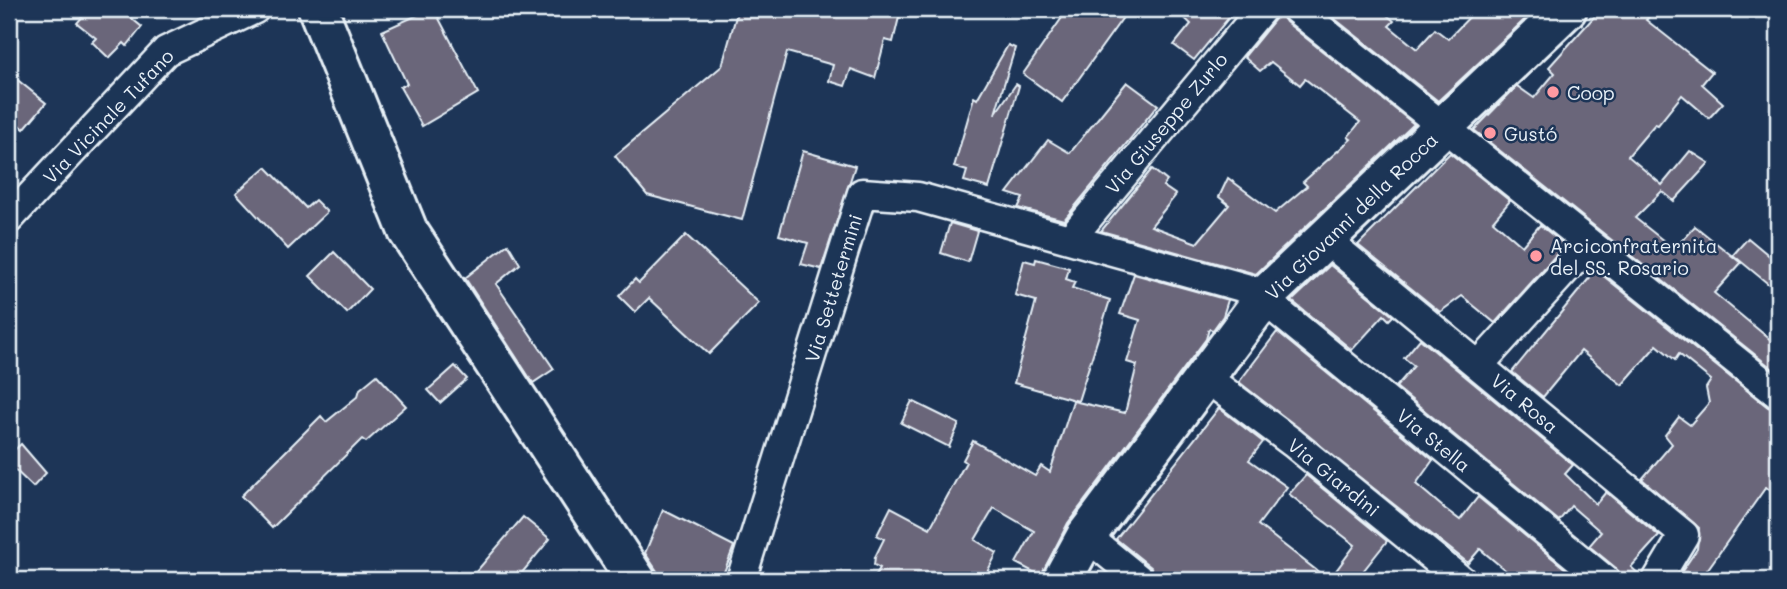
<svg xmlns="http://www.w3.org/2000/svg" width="1787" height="589" viewBox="0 0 1787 589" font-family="Mali,sans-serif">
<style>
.building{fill:#6b667a;stroke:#e8f1f8;stroke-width:2}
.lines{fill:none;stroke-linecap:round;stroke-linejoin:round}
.street-casing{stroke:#e8f1f8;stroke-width:33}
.secondary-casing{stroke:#e8f1f8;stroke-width:44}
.street{stroke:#1d3557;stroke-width:28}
.secondary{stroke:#1d3557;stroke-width:38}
.poi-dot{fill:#ff9aa2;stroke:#1d3557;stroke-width:2.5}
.labels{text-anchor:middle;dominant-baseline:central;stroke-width:5;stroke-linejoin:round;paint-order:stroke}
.poi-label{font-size:19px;fill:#e8f1f8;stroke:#1d3557;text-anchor:start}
.street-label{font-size:19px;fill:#e8f1f8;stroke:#1d3557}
</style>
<rect width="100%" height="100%" fill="#1d3557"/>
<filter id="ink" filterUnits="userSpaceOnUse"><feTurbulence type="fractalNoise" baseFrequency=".0143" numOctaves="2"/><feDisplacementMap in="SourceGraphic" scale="14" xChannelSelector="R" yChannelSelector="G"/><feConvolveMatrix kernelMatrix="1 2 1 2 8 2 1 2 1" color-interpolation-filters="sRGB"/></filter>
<g filter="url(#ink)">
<g class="building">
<polygon points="89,9 120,9 142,27 127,46 124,43 109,58 92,42 96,38 77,23"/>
<polygon points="431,9 434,9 478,93 422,126 400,87 407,84 382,31"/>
<polygon points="738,9 901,9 893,42 885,40 875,78 851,69 845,86 829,81 833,65 787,52 742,220 647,195 615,156 722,66"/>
<polygon points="1068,9 1129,9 1062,102 1023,74"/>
<polygon points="1175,9 1236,9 1194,60 1174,45 1191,24"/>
<polygon points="1335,9 1380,9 1394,21 1389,26 1417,49 1435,29 1448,39 1477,9 1536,9 1438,101 1330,15"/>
<polygon points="1601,9 1656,9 1646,20 1712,72 1702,84 1723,103 1709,118 1682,95 1658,125 1655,124 1628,156 1662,185 1690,151 1709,163 1674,201 1662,191 1635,218 1674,249 1695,226 1741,263 1714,293 1778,346 1778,373 1474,130 1517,86 1534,98 1555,73 1549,67"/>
<polygon points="1280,13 1286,22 1414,124 1256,274 1101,231 1152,169 1167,181 1163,186 1176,195 1151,226 1197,243 1229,205 1219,197 1228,178 1275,213 1307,186 1303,182 1351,139 1348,137 1360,122 1305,79 1300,85 1271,62 1260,71 1244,57"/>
<polygon points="1008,45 1015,48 995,114 1016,84 1019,86 989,188 964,181 967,171 954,167 974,97 977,99"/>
<polygon points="9,73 46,103 24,129 18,124 9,131"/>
<polygon points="1127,82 1158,105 1064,220 1018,208 1023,198 1007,193 1048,140 1070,153"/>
<polygon points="803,151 855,166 821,269 801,264 808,243 779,235"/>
<polygon points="1450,153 1510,201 1493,221 1522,246 1540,225 1565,245 1495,323 1462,296 1440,312 1358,245"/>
<polygon points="266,167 306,208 315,200 327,212 288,249 236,193"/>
<polygon points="950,223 977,231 968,262 941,253"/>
<polygon points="686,235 759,303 709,354 649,298 635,312 619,296 635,279 639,283"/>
<polygon points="1748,238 1778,263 1778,292 1733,255"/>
<polygon points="508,244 520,264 496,284 554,369 533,383 465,278"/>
<polygon points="334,252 370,289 347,313 310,276"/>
<polygon points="1036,259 1069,268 1066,279 1075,282 1072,288 1110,300 1078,401 1014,383 1036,301 1015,295 1024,260 1035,263"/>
<polygon points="1330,265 1393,316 1389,320 1384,315 1352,350 1292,301"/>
<polygon points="1596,270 1768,407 1778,410 1778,497 1766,487 1700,580 1676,580 1697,549 1699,528 1642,479 1672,444 1665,435 1679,417 1690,425 1709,403 1706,388 1711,380 1679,354 1675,360 1657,345 1622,385 1581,351 1543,397 1512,372"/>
<polygon points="1134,274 1228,300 1223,316 1213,330 1209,329 1206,339 1068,523 1041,576 1016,563 1034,531 994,508 975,540 997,553 983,580 873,580 880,568 874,565 875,557 884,539 877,535 891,507 930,528 966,462 963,460 973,441 1035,476 1041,466 1050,472 1073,401 1125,413 1137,365 1127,362 1140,320 1120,314"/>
<polygon points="1277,332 1433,460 1416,484 1444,508 1460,520 1478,497 1579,580 1517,580 1480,549 1468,563 1239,382"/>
<polygon points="1420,339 1573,465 1565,474 1596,504 1606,492 1659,536 1631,567 1641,576 1640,580 1621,580 1616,568 1589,546 1601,532 1571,506 1559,521 1396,387 1414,366 1404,358"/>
<polygon points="455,366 467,379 440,403 428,390"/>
<polygon points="377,375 406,406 366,442 362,439 272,528 241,496 321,416 326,422 358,396 360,389"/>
<polygon points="912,401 959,424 949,447 901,423"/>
<polygon points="1219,408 1263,442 1249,460 1287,487 1258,525 1329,580 1355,545 1289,494 1306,475 1387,541 1356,580 1156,580 1151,567 1116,539"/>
<polygon points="21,444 46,473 33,487 9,464 9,455"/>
<polygon points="663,510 734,546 721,580 663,580 645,553"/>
<polygon points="523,517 550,539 516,580 469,580"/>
</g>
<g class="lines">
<g class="street-casing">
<g id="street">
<polyline points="1296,9 1778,394"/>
<polyline points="9,219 166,51 255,9"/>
<polyline points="1071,238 1262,9"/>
<polyline points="1325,239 1684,535 1657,580"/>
<polyline points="1263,299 1605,580"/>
<polyline points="1480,364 1589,244"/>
<polyline points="1205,377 1293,443 1461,580"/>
<polyline points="1086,536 1140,580"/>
<polyline points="741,580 862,193 918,197 1267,294"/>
</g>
</g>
<g class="secondary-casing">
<g id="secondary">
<polyline points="318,9 408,231 636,580"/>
<polyline points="1062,580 1086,536 1267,294 1567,9"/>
</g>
</g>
<use href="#street" class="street"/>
<use href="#secondary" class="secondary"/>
</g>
</g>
<g class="poi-dot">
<circle cx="1553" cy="92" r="7"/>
<circle cx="1490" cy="133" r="7"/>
<circle cx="1536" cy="256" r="7"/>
</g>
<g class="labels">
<g class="poi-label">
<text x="1567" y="92">Coop</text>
<text x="1504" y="133">Gustó</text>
<text x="1550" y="245">Arciconfraternita<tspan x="1550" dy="22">del SS. Rosario</tspan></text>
</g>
<g class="street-label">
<text transform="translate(108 116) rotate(-46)">Via Vicinale Tufano</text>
<text transform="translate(1166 123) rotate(-50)">Via Giuseppe Zurlo</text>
<text transform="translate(1351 216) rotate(-44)">Via Giovanni della Rocca</text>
<text transform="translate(833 288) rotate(-73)">Via Settetermini</text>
<text transform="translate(1525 403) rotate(40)">Via Rosa</text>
<text transform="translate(1434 440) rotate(39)">Via Stella</text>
<text transform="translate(1334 477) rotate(39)">Via Giardini</text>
</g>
</g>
<rect width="1787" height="589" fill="none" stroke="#1d3557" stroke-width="35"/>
<rect x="18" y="18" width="1752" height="554" fill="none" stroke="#e8f1f8" stroke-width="2.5" filter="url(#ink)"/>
</svg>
